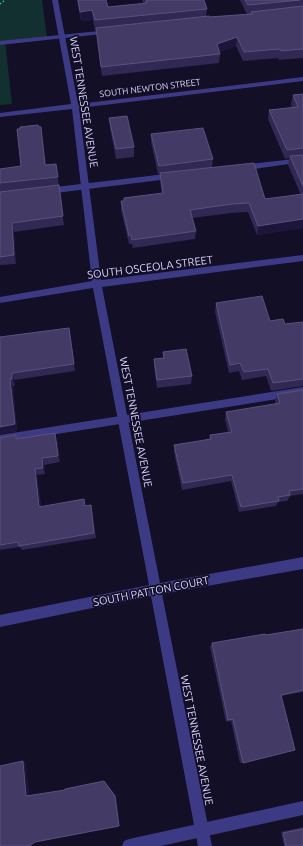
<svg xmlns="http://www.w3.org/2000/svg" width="303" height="846" viewBox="0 0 303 846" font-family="Ubuntu,sans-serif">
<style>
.green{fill:#12302f}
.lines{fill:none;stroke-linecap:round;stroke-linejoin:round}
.path{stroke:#2fb8b0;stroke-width:1.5;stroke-dasharray:1.5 2;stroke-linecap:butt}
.service{fill:#3d3a85;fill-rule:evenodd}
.minor{fill:#3d3a85;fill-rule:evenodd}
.wall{fill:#312854}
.shaded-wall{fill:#1d163a}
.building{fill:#433a66;stroke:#5a527e}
.labels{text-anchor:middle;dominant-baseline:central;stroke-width:3.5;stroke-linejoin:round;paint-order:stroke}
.far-street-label{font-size:9px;fill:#d9d4ff;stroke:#130f26}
.street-label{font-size:11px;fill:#d9d4ff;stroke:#130f26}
</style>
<rect width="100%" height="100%" fill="#130f26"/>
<polygon class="green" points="0,0 42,0 47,37 5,41 12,104 0,105"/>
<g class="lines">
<polyline class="path" points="0,4 5,0"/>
<g class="service">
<polygon points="109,30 112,32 111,33 0,45 0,41"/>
<polygon points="303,158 303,162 241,171 237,168 241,165"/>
<polygon points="174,173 178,176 177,178 47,194 43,191 47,188"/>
<polygon points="303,387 303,395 0,443 0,435"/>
<polygon points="303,801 303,815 161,846 122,846 124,841 129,839"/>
</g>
<polygon class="minor" points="52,0 58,0 78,104 303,77 303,81 79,108 101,280 303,255 303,261 102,287 160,583 303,557 303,569 162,594 212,846 198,846 151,596 0,627 0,615 149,585 93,288 0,303 0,297 92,281 72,109 0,117 0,113 71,104"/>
</g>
<g class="wall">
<polygon points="77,0 106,0 108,7 144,4 142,0 204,0 207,9 206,16 209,17 247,14 240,0 303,0 303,58 279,60 278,58 243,61 236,46 219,52 220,54 219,63 102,76 96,30 95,30 93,20 81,21"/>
<polygon points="303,94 303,228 257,235 248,212 231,213 192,218 196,231 195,239 133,248 132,244 129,244 121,210 121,201 124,201 124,198 162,193 160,181 160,173 158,174 151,142 151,134 213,159 212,167 265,199 301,195 288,165 289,158 285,159 268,119 269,110 292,107 291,104 293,95"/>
<polygon points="109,118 134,147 134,157 116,159 110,128"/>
<polygon points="39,127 42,136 46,165 56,164 64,225 14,232 16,264 0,265 0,169 21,166"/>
<polygon points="216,303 270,321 285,324 303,322 303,386 271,391 266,376 242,380 239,371 229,373 215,312"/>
<polygon points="69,328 75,371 14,380 15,386 13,386 17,431 0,434 0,337"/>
<polygon points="163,352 192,376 191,384 157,388 154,367 154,359 163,358"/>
<polygon points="303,390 303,494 290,496 287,501 278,502 276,506 239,512 231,481 182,490 174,452 174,445 209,440 210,435 228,432 225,419 226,412 276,404 275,401 277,394"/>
<polygon points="16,435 17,439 57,439 60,462 44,465 45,474 37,475 41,507 86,506 92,511 96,538 22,550 20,547 0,550 0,438"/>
<polygon points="303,629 303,692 281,696 295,750 240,763 231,721 226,722 210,647 212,643 266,635"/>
<polygon points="303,827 303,846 284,846 281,832"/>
</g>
<g class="shaded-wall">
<polygon points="92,10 93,20 81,21 80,12"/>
<polygon points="237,37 236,46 216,53 217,44"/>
<polygon points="303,219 303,228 257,235 258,226"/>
<polygon points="12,223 14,232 16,264 14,255"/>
<polygon points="12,373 14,380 15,386 12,379"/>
<polygon points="10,379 13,386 17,431 0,434 0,427"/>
<polygon points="55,433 57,439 60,462 58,456"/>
<polygon points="42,458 44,465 45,474 43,468"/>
<polygon points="35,469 37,475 41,512 39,507"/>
<polygon points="23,761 26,762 29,796 26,796"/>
<polygon points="104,781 105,781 116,796 120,825 119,826"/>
</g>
<g class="building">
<polygon points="78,0 106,0 108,7 147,3 146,0 204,0 207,9 95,20 92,10 80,12"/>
<polygon points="245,0 300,0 248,5"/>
<polygon points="303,6 303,49 281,51 280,49 244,52 237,37 217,44 220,54 101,67 96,28 209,16 209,17 252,14 251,12"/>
<polygon points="303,94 303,148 287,150 269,110 298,107 293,95"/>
<polygon points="127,116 134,147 116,149 109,118"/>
<polygon points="38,125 39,127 41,127 45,165 56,164 58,177 0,183 0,169 21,166 17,129 20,129 20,127"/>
<polygon points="203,128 213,159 159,166 151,134"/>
<polygon points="303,155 303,186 290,156"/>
<polygon points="254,163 265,199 303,194 303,219 258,226 249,203 232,204 190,210 196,231 132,240 131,235 129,236 121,201 124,201 124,198 163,193 160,173"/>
<polygon points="59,185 63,216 12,223 14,255 0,257 0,192"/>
<polygon points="262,296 270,321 283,319 285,324 303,322 303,379 273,383 268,369 244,372 240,363 230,365 216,303"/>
<polygon points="69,328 74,364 12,373 12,379 10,379 15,424 0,427 0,337"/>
<polygon points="186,349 192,376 157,380 154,359 164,358 163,352"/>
<polygon points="303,390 303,489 289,491 290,495 278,497 279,501 241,507 232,475 183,483 174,445 211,439 210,435 232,432 226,412 280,403 277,394"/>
<polygon points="55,433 58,456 42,458 43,468 35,469 39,507 84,499 85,506 91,505 94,533 19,546 18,542 0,545 0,438 16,435 16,439"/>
<polygon points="303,629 303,690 281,695 295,750 243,763 233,719 228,720 212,643 265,634 266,635"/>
<polygon points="23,761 26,796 65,790 65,789 104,781 115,796 119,826 35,842 31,845 25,846 0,846 0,766"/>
<polygon points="303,829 303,846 286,846 283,833"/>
</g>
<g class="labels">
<g class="far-street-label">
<text transform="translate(150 88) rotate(-7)">SOUTH NEWTON STREET</text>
</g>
<g class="street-label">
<text transform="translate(84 102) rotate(81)">WEST TENNESSEE AVENUE</text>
<text transform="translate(150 267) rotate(-7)">SOUTH OSCEOLA STREET</text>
<text transform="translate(136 422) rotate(79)">WEST TENNESSEE AVENUE</text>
<text transform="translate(151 591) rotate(-11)">SOUTH PATTON COURT</text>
<text transform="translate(197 740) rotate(79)">WEST TENNESSEE AVENUE</text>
</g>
</g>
</svg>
